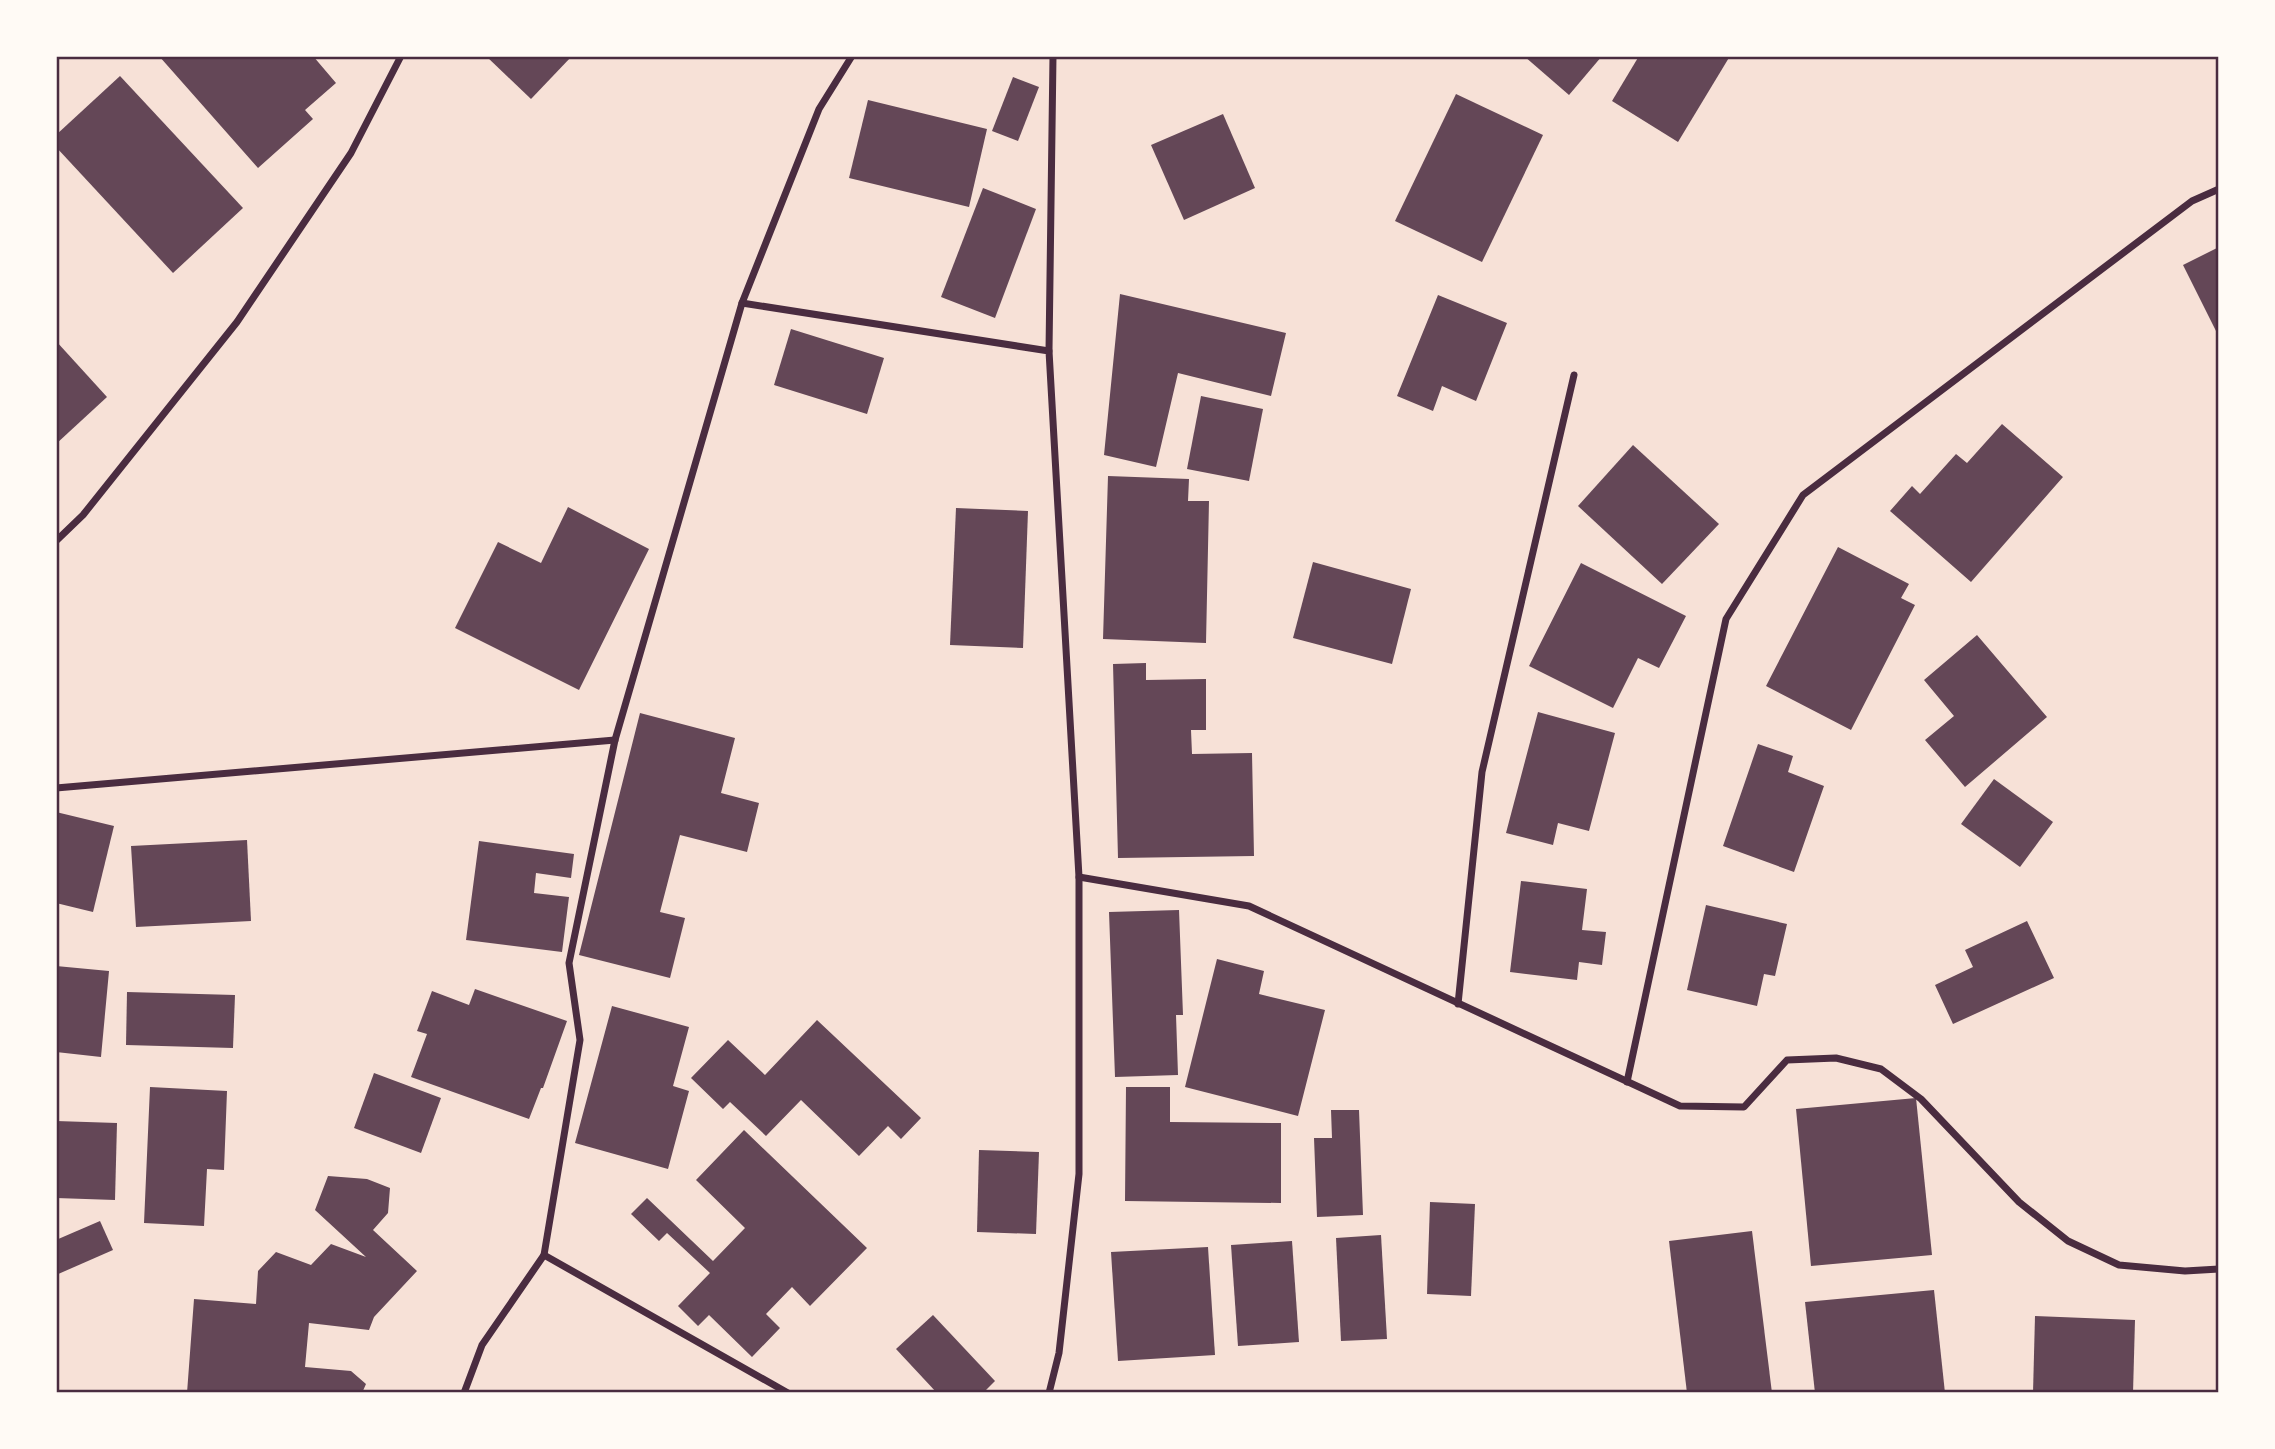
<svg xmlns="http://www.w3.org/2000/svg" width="2275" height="1449" viewBox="0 0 2275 1449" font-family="'IBM Plex Serif',serif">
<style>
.building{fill:#644757}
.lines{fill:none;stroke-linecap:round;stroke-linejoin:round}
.minor{stroke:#4a2c40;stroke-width:7}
.neatline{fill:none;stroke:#4a2c40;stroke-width:2.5}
</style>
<rect width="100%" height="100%" fill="#f7e1d7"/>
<g class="building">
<polygon points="159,56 313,56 336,83 305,110 313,119 258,168"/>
<polygon points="486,56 572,56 531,99"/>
<polygon points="1524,56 1602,56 1569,95"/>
<polygon points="1639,56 1730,56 1678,142 1612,101"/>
<polygon points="120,76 243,208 173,273 56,147 56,135"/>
<polygon points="1013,77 1039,87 1018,141 992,131"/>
<polygon points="1456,94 1543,135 1482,262 1395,221"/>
<polygon points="868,100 987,129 969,207 849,178"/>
<polygon points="1223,114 1255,188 1184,220 1151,145"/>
<polygon points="983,188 1036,209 995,318 941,297"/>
<polygon points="2219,247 2219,337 2183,265"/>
<polygon points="1120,294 1286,333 1271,396 1178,373 1156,467 1104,455"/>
<polygon points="1438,295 1507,323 1476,401 1442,386 1433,411 1397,396"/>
<polygon points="791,329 884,358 867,414 774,385"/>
<polygon points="56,341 107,397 56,444"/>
<polygon points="1201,396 1263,409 1249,481 1187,469"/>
<polygon points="2002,424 2063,477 1971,582 1890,511 1912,486 1920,494 1956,454 1967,463"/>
<polygon points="1633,445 1719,524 1662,584 1578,506"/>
<polygon points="1108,476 1189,479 1188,501 1209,501 1206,643 1103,639"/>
<polygon points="568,507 649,549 579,690 455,628 498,542 541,563"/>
<polygon points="956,508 1028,511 1023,648 950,645"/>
<polygon points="1838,547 1909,584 1901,598 1915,605 1851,730 1766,686"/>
<polygon points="1313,562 1411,589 1392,664 1293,638"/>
<polygon points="1581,563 1686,616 1659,668 1638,658 1613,708 1529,666"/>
<polygon points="1977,635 2047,717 1965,787 1925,740 1954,716 1924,680"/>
<polygon points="1146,663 1146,680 1206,679 1206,730 1191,730 1192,754 1252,753 1254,856 1118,858 1113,664"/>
<polygon points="1538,712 1615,733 1589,831 1558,823 1553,845 1506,833"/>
<polygon points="640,713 735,738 721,793 759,803 747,852 680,835 660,912 685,918 670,978 579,955"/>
<polygon points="1758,744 1793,756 1788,772 1824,786 1794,872 1723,846"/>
<polygon points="1994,779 2053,822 2020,867 1961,824"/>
<polygon points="56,812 114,826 93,912 56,903"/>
<polygon points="247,840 251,921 136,927 131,846"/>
<polygon points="479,841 574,854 571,878 536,873 534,893 569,897 562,952 466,940"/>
<polygon points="1521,881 1587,889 1582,930 1606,932 1602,965 1579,962 1577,980 1510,972"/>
<polygon points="1706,905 1787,924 1775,976 1764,974 1757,1006 1687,990"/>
<polygon points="1179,910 1183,1015 1176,1015 1178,1075 1115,1077 1109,912"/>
<polygon points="2027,921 2054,978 1953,1024 1935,985 1973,967 1965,950"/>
<polygon points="1217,959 1264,971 1259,994 1325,1010 1298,1116 1185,1087"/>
<polygon points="56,966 109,971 101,1057 56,1052"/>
<polygon points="475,989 567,1021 543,1088 541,1088 529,1119 411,1077 427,1034 417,1031 432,991 469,1005"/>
<polygon points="127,992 235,995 233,1048 126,1045"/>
<polygon points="612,1006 689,1027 673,1086 689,1091 668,1169 575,1143"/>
<polygon points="817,1020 921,1118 901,1139 888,1126 859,1156 801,1100 766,1136 730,1102 723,1109 691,1078 728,1040 765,1075"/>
<polygon points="374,1073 441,1098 421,1153 354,1128"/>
<polygon points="150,1087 227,1091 224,1170 207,1169 204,1226 144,1223"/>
<polygon points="1126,1087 1170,1087 1170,1122 1281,1123 1281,1203 1125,1201"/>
<polygon points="1916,1098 1932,1255 1811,1266 1796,1109"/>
<polygon points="1331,1110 1359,1110 1363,1215 1317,1217 1314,1138 1332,1138"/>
<polygon points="56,1121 117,1123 115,1200 56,1198"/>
<polygon points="744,1130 867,1248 810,1306 792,1287 766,1314 780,1328 752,1357 709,1315 698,1326 678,1306 710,1273 667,1233 659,1241 631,1214 647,1198 713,1261 745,1228 696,1180"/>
<polygon points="979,1150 1039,1152 1036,1234 977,1232"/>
<polygon points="328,1176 367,1179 390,1188 388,1213 373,1230 417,1271 374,1317 369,1330 309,1323 305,1367 351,1371 366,1384 362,1393 187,1393 194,1299 256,1304 258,1271 276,1252 311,1265 331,1244 366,1257 315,1210"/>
<polygon points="1430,1202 1475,1204 1471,1296 1427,1294"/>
<polygon points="100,1221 113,1250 56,1275 56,1240"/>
<polygon points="1752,1231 1772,1393 1687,1393 1669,1241"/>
<polygon points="1381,1235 1387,1339 1341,1341 1336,1238"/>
<polygon points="1292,1241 1299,1342 1238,1346 1231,1245"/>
<polygon points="1208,1247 1215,1355 1118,1361 1111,1252"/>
<polygon points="1934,1290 1945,1393 1815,1393 1805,1302"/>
<polygon points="933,1315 995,1381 983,1393 937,1393 896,1349"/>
<polygon points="2035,1316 2135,1320 2133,1393 2033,1393"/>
</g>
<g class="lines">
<g class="minor">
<polyline points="742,303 1049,351 1079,877 1079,1174 1059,1353 1049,1393"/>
<polyline points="1049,351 1053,56"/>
<polyline points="56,541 83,515 237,322 351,153 401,56"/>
<polyline points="56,788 615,740"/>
<polyline points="1079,877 1249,906 1680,1106 1744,1107 1787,1060 1836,1058 1881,1069 1921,1099 2019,1202 2068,1241 2119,1265 2185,1271 2219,1269"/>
<polyline points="1458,1004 1482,772 1574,375"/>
<polyline points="1627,1082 1726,619 1803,495 2192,201 2219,189"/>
<polyline points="544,1255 788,1393"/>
<polyline points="464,1393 482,1345 544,1255 580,1040 569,963 615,740 742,303 819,109 852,56"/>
</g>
</g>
<rect width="2275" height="1449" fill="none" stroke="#fffaf5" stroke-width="116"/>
<rect x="58" y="58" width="2159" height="1333" class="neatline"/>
</svg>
